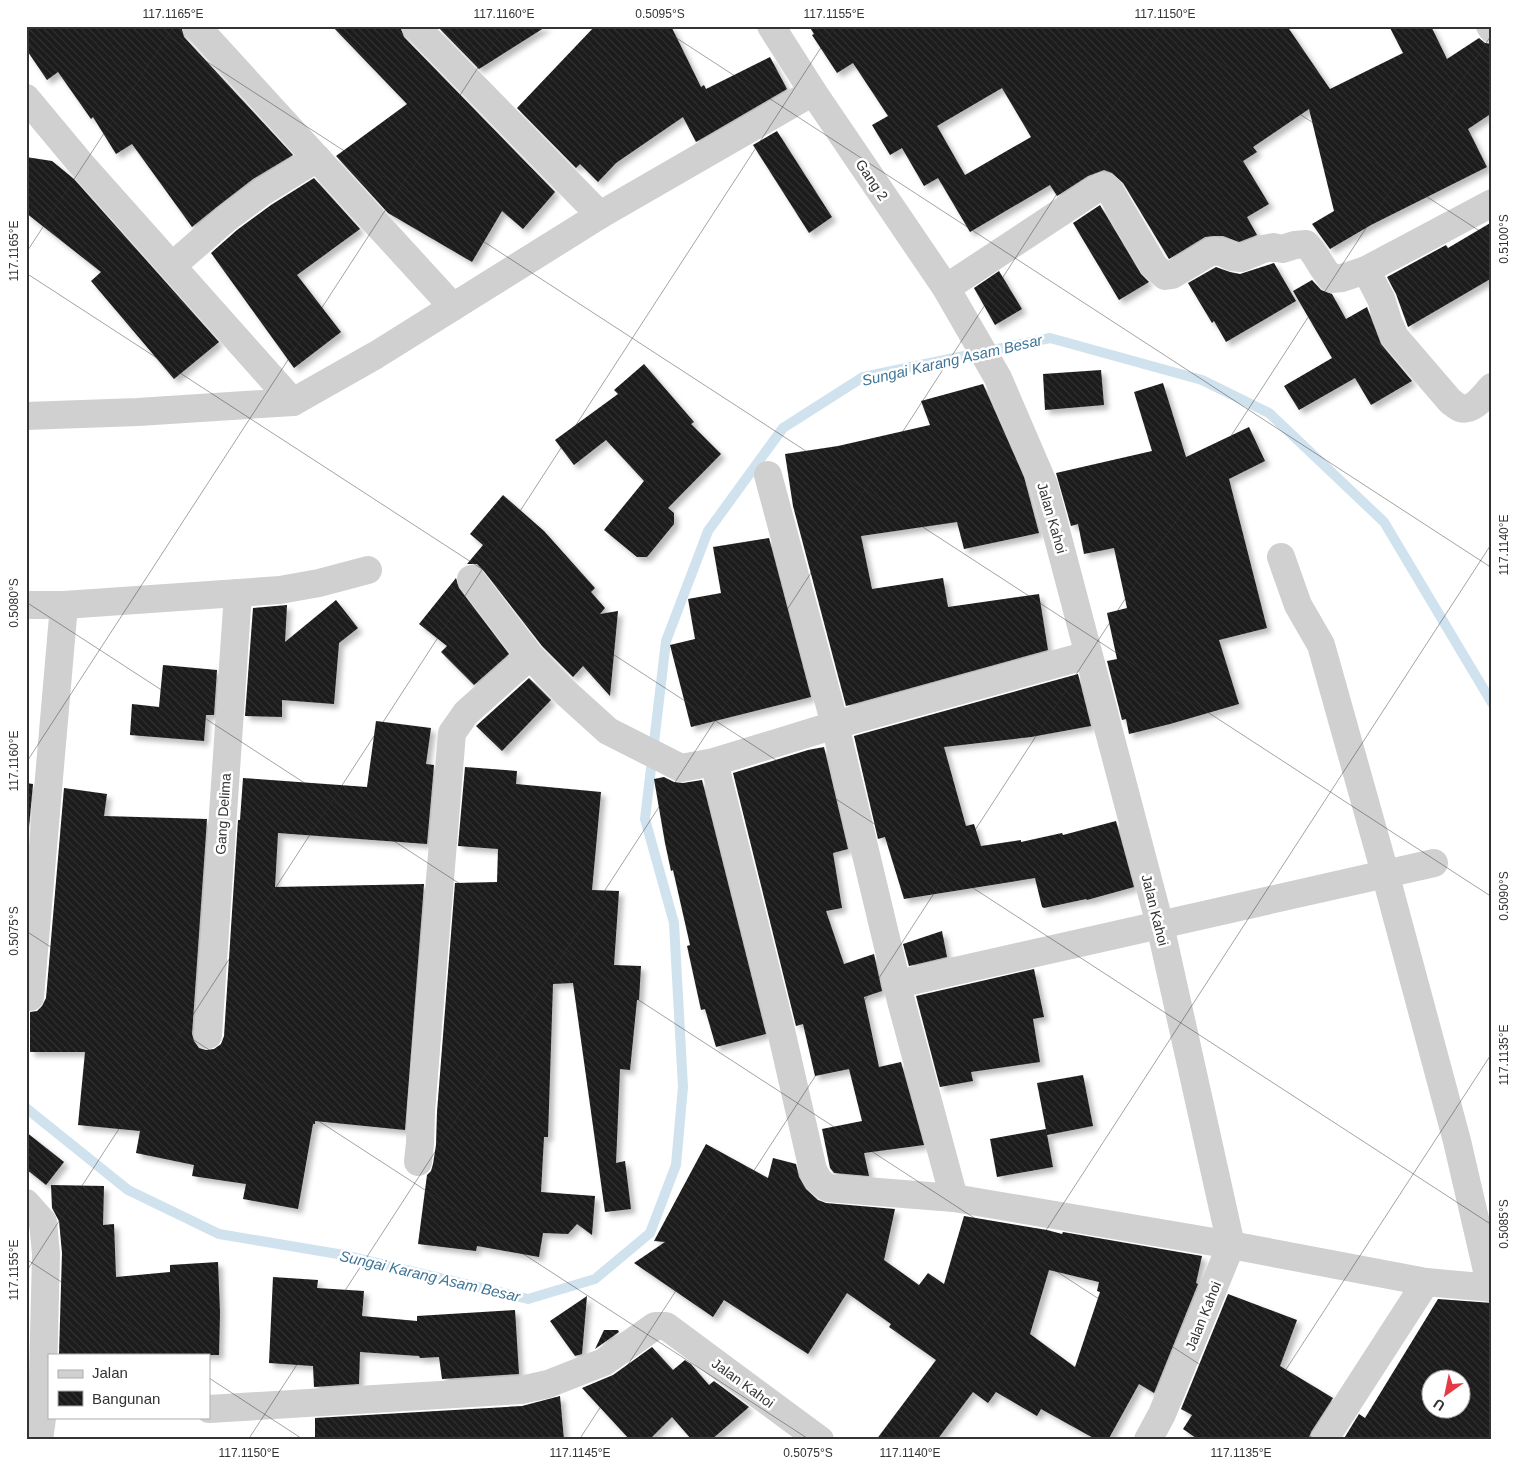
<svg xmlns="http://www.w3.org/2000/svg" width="1518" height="1466" viewBox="0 0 1518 1466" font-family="Arial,sans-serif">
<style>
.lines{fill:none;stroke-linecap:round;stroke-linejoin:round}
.stream{stroke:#cfe2ee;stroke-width:10}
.building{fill:url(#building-back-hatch);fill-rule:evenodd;filter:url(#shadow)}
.street{stroke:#d0d0d0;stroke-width:28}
.ticks{fill:none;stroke:#333;stroke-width:1;stroke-opacity:0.45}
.labels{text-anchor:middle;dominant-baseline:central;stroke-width:5;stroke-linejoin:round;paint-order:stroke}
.street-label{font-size:14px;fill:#333;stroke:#fff}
.water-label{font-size:15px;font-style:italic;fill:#3f7597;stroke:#fff}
.neatline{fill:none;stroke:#333;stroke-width:2}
.ticks-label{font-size:12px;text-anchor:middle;fill:#333}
</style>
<defs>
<pattern id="building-back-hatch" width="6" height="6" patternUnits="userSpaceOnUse" patternTransform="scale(1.25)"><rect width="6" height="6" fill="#1a1a1a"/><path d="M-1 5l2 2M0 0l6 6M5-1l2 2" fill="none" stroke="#333"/></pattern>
<filter id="shadow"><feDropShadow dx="4.5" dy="4.5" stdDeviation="2.5" flood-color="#0004"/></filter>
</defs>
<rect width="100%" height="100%" fill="#fff"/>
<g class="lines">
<polyline class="stream" points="26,1108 128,1190 219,1234 344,1255 528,1299 595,1279 650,1233 676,1165 683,1087 674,923 645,819 666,641 708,531 783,428 863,377 1050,338 1202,380 1269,413 1384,522 1492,703"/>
</g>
<g class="building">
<polygon points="26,26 181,26 184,37 293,155 253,179 218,206 192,227 132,144 116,154 93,117 91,119 58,72 47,80 26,49"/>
<polygon points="332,26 400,26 404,37 555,192 523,229 502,211 472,262 388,213 336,156 407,104"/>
<polygon points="437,26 547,26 479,69"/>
<polygon points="595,26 671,26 701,87 704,85 706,89 770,57 787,89 696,142 683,117 616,163 598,182 580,164 576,168 517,108"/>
<path d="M 809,26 L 1287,26 L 1330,89 L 1403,53 L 1389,26 L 1431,26 L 1447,59 L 1479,38 L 1485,43 L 1492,44 L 1492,113 L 1468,129 L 1487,167 L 1371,225 L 1330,249 L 1312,224 L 1334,211 L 1309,109 L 1253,147 L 1257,152 L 1243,161 L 1269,204 L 1247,217 L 1257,235 L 1239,242 L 1223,236 L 1213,236 L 1205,237 L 1169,259 L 1123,183 L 1112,173 L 1104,170 L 1088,176 L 1057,196 L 1050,185 L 970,232 L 938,178 L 924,186 L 902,148 L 890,155 L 872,125 L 888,116 L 853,63 L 837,73 L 812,35 L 814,34 ZM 1002,88 L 1031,137 L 965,175 L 937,126 Z"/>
<polygon points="777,131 832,217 809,233 753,145"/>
<polygon points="26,157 52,161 74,179 219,342 174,379 91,281 101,272 26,213"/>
<polygon points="314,178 360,229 297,275 341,332 294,368 211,253 237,230 271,205"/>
<polygon points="1100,205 1141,274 1149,282 1119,300 1073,223"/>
<polygon points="1492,222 1492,278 1408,327 1396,294 1387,277 1446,245 1448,248"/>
<polygon points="1274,263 1296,301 1226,342 1214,321 1212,323 1188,283 1216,267 1230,272 1240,274"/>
<polygon points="999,271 1022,309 995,325 974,288"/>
<polygon points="1312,280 1321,290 1332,294 1346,319 1367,307 1381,344 1412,381 1371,405 1355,378 1299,410 1284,386 1332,358 1293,291"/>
<polygon points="644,364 694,422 691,424 721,454 668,508 674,513 674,524 647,557 637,557 604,530 644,481 606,440 574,465 555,440 618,394 614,390"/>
<polygon points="1101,370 1104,405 1045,410 1043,374"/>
<polygon points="1163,383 1186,457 1249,427 1265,461 1229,479 1267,628 1219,640 1239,704 1170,724 1129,734 1126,719 1122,720 1107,661 1117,659 1107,613 1127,608 1114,548 1084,554 1078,524 1071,526 1056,473 1152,451 1134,392"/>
<polygon points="983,384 1024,477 1039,533 964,549 957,522 861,536 872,589 943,578 948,607 1039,594 1048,650 846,706 793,506 785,454 838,446 930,425 921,401"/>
<polygon points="503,495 544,531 595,588 591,592 605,608 600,614 618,611 610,696 583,666 573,677 542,646 483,570 477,564 467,564 483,545 470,534"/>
<polygon points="769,538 811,697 691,727 670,645 695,639 688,599 721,593 713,547"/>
<polygon points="456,578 459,588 509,654 474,685 441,652 447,646 419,624"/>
<polygon points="336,600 358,628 339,643 334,704 282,700 282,717 245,716 253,608 287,605 285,642"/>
<polygon points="163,665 217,670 214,715 206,715 204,741 130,735 132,704 159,707"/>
<polygon points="1078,674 1091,726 1031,737 944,747 966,826 974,824 981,846 1021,840 1021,842 1062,833 1063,835 1116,821 1134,887 1087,900 1086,899 1044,908 1042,907 1035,878 904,899 885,837 878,839 854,736"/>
<polygon points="529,678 551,700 502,751 476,726"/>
<polygon points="376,721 431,728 426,764 434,765 427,844 278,833 275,887 424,884 405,1130 315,1121 315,1124 313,1124 298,1209 243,1199 246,1184 192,1176 194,1165 136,1153 140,1131 78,1125 85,1052 30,1052 30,1012 37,1011 42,1006 46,998 64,788 107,794 104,816 207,819 192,1034 194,1041 199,1048 206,1050 214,1049 221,1044 224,1036 238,820 240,820 243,778 367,787"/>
<polygon points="824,747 848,849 833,853 842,908 826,911 844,964 874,954 882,991 864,997 879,1067 901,1062 924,1145 864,1153 869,1176 834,1173 830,1168 822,1129 862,1121 849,1069 815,1076 803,1024 796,1026 733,773 808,750"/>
<polygon points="465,767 517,771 516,784 601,792 592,890 619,891 614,965 641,966 639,1000 637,1000 630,1070 620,1069 616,1163 625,1161 631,1209 605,1212 573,983 553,984 548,1137 544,1137 541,1192 595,1196 592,1235 577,1224 568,1234 543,1233 539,1257 477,1246 476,1251 418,1244 427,1175 431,1171 433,1164 436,1145 437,1112 455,883 497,882 498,849 458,846"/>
<polygon points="664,777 674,782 683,783 702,780 766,1034 716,1047 705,1009 701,1010 687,946 690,945 673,870 671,871 665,843 654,779"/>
<polygon points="26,783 33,784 26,859"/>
<polygon points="942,931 947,957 909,966 903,944"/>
<polygon points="1034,969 1044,1017 1033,1019 1040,1062 971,1072 973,1081 940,1087 916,996"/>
<polygon points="1083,1075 1093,1126 1047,1135 1037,1083"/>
<polygon points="1046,1129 1053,1167 997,1177 990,1139"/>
<polygon points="26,1132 64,1162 46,1185 26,1169"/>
<path d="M 706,1144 L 768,1178 L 773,1158 L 796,1164 L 799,1177 L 806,1189 L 818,1200 L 826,1203 L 895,1209 L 884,1260 L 919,1285 L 928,1273 L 944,1284 L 964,1216 L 1047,1230 L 1062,1234 L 1063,1232 L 1202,1256 L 1196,1283 L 1198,1284 L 1154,1393 L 1139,1384 L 1108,1440 L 1097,1440 L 1041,1409 L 1037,1416 L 996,1392 L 988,1403 L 973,1392 L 937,1440 L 876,1440 L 936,1360 L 889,1327 L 891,1324 L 847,1293 L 808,1354 L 724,1300 L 713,1317 L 634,1263 L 665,1242 L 654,1241 ZM 1049,1270 L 1099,1282 L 1097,1291 L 1100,1292 L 1075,1367 L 1030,1334 Z"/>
<polygon points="51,1185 104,1186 103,1225 114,1224 116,1277 170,1272 170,1265 218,1262 220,1313 219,1355 59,1355 62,1253 59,1221 52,1208"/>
<polygon points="273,1277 318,1280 317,1288 364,1291 362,1316 417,1321 417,1316 515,1310 519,1374 442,1379 439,1357 420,1358 419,1356 360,1352 359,1384 314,1387 313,1366 269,1363"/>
<polygon points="1228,1294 1297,1320 1280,1366 1333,1398 1311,1432 1308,1440 1199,1440 1183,1429 1192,1415 1181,1409"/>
<polygon points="587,1296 582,1354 575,1356 550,1321"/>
<path d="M 1438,1299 L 1492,1303 L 1492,1440 L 1343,1440 L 1359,1414 L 1365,1418 ZM 1430,1378 L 1460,1378 L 1460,1408 L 1430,1408 Z"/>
<polygon points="604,1330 618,1330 619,1332 595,1349"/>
<polygon points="652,1347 673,1370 685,1360 691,1364 709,1385 714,1381 749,1407 711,1440 692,1440 672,1417 649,1440 630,1440 582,1388 613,1375"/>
<polygon points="560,1396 564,1440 315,1440 315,1418 522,1406"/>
</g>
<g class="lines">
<g class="street">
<polyline points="196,26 453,307"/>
<polyline points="415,26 600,215"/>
<polyline points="771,26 813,92 946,288 998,378 1044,485 1160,925 1231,1245 1162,1414 1148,1440"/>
<polyline points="1490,26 1492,29"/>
<polyline points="26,98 81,164 293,402"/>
<polyline points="172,266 227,218 262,192 317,158"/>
<path d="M 1366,270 L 1381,299 L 1388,321 L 1395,337 L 1450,401 C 1453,403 1457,407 1460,408 C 1474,412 1484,395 1492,387"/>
<path d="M 946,288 L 1096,189 L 1103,186 L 1110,191 L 1154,266 L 1165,276 L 1172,275 L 1212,251 L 1221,252 L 1232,257 L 1241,258 L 1263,249 L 1274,247 L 1282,249 L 1295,245 L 1306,244 C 1317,254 1321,269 1332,279 L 1342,278 L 1366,270 L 1492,203"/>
<polyline points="26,416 138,412 293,402 376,355 600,215 813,92"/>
<polyline points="768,475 835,725 901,1001 954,1198"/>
<polyline points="1281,557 1298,605 1321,645 1385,873 1457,1141 1491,1288"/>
<polyline points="471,579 530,656 566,693 608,731 681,768 714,762 835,725 1088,655"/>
<polyline points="26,605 64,605 280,590 319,583 368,570"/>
<polyline points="714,762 780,1026 813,1170 819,1181 828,1188 954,1198 1231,1245 1426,1282 1492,1288"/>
<polyline points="898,984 1434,863"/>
<polyline points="30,997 64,605"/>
<polyline points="208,1035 238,593"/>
<polyline points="418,1162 420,1143 421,1111 452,733 466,713 530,656"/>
<polyline points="26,1203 43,1222 46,1254 42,1418 39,1440"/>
<polyline points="209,1409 521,1390 548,1384 604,1362 655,1326 666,1326 820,1440"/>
<polyline points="1324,1440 1426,1282"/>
</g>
</g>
<path class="ticks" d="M 152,26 L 1492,897M 658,26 L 1492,568M 1164,26 L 1492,239M 26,253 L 174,26M 26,273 L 1492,1225M 26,602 L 1316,1440M 26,763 L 505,26M 26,931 L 810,1440M 26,1259 L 174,1355M 26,1272 L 835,26M 209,1378 L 304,1440M 248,1440 L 1166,26M 579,1440 L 1492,34M 910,1440 L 1492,543M 1240,1440 L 1492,1053"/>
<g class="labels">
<g class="street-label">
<text transform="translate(872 180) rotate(56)">Gang 2</text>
<text transform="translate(1052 518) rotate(74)">Jalan Kahoi</text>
<text transform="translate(223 814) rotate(-86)">Gang Delima</text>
<text transform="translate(1155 910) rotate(76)">Jalan Kahoi</text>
<text transform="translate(1203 1316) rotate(-68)">Jalan Kahoi</text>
<text transform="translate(743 1383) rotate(36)">Jalan Kahoi</text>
</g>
<g class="water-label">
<text transform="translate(952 360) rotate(-13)">Sungai Karang Asam Besar</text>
<text transform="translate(430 1276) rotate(13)">Sungai Karang Asam Besar</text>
</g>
</g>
<rect width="1518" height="1466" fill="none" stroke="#ffffff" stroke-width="55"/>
<rect x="48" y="1354" width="162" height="65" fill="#ffffff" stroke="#adadad"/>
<rect x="58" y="1370" width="25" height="8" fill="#d0d0d0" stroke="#adadad"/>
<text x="92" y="1378" font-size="15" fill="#333333">Jalan</text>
<rect x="58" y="1391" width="25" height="15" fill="url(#building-back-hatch)" stroke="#adadad"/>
<text x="92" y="1404" font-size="15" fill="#333333">Bangunan</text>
<g transform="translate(1446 1394) rotate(213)"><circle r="24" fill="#ffffff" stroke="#adadad"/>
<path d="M0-4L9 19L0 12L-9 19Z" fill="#e63946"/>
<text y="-8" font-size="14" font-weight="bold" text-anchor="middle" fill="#333333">U</text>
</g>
<rect x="28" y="28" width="1462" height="1410" class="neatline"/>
<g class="ticks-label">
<text x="173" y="18">117.1165°E</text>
<text x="504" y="18">117.1160°E</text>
<text x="660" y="18">0.5095°S</text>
<text x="834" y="18">117.1155°E</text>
<text x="1165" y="18">117.1150°E</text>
<text transform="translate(1504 239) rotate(-90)" y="4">0.5100°S</text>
<text transform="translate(14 251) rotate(-90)" y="4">117.1165°E</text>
<text transform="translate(1504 545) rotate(-90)" y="4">117.1140°E</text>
<text transform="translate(14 603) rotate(-90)" y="4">0.5080°S</text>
<text transform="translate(14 761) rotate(-90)" y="4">117.1160°E</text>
<text transform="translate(1504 896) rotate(-90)" y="4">0.5090°S</text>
<text transform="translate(14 931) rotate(-90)" y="4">0.5075°S</text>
<text transform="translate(1504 1055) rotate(-90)" y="4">117.1135°E</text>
<text transform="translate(1504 1224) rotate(-90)" y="4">0.5085°S</text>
<text transform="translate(14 1270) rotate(-90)" y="4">117.1155°E</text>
<text x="249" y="1457">117.1150°E</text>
<text x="580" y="1457">117.1145°E</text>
<text x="808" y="1457">0.5075°S</text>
<text x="910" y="1457">117.1140°E</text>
<text x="1241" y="1457">117.1135°E</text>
</g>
</svg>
